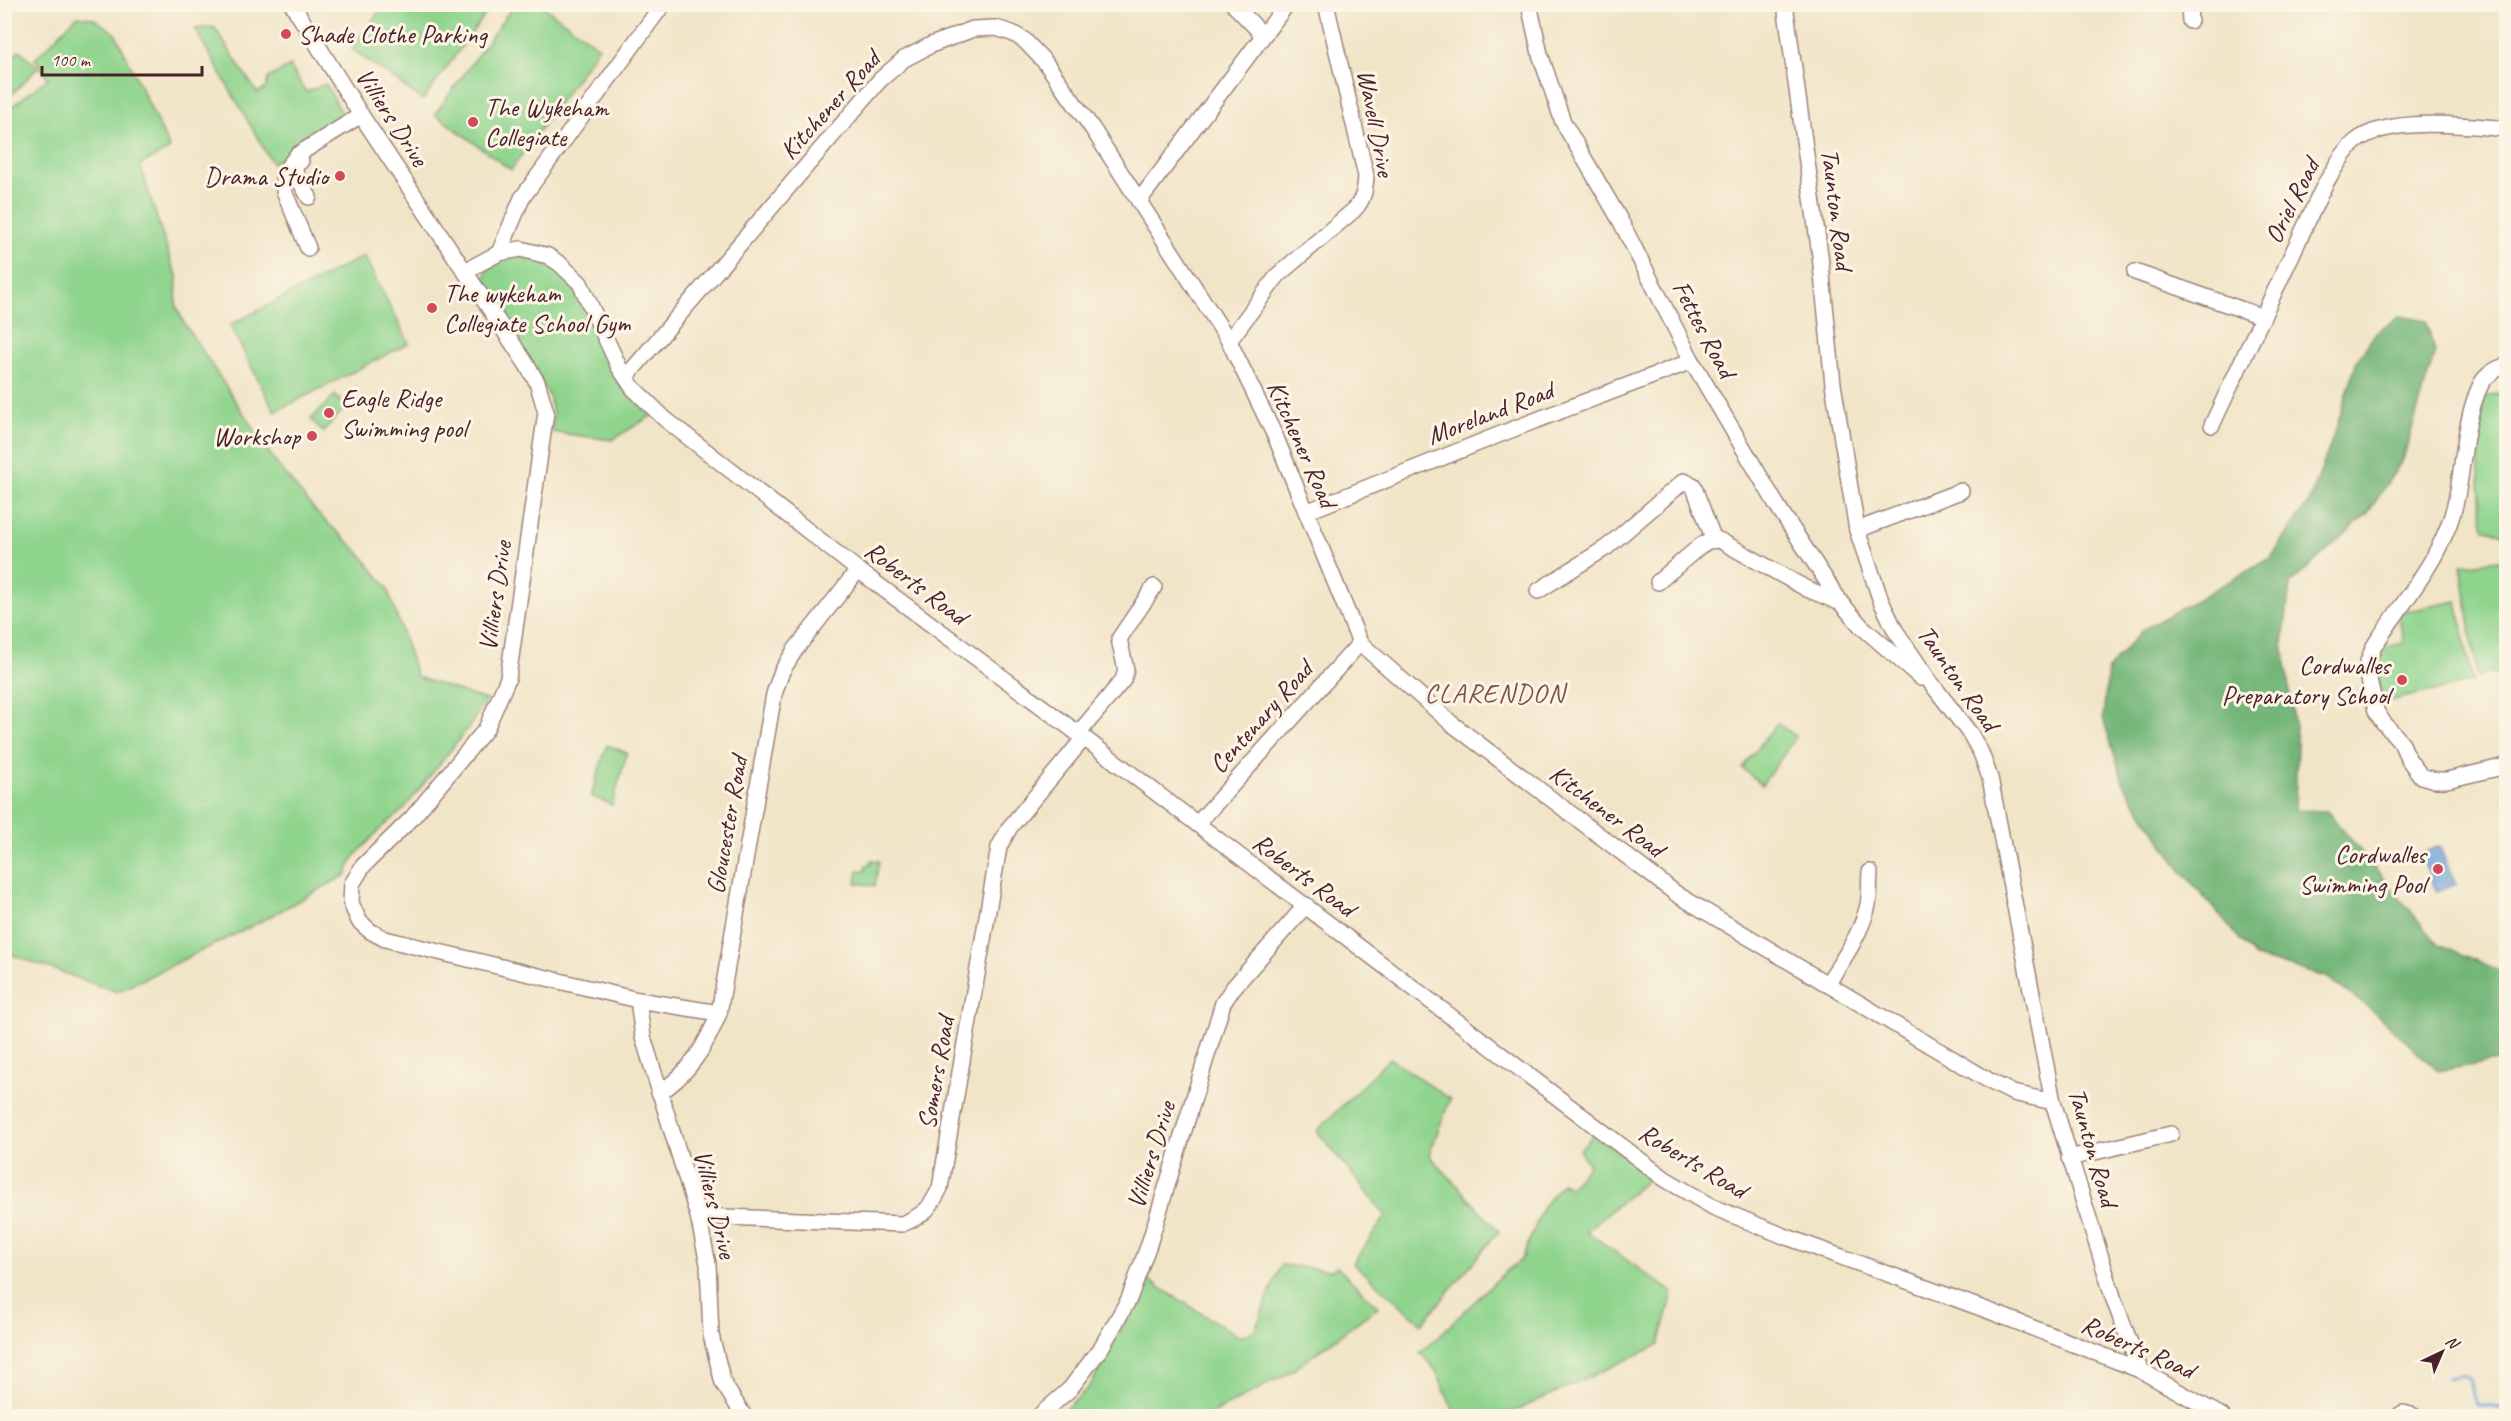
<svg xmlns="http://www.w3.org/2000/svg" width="2511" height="1421" viewBox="0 0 2511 1421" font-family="Caveat,sans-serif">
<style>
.green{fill:#8fd48d;stroke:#6c7a5c;stroke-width:1.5}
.forest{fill:#73b678;stroke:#5e6a52;stroke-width:1.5}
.water{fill:#6ea4db;stroke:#5c6283;stroke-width:1.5}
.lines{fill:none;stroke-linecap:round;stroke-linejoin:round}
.stream{stroke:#6ea4db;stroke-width:3}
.minor-casing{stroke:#9e827a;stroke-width:18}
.minor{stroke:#fff;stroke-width:15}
.poi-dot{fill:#d1495b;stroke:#fcf5e5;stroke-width:2}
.labels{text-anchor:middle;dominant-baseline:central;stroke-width:6;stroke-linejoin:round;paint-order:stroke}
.poi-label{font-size:26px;fill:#4a1f2b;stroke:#fcf5e5;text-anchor:start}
.street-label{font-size:26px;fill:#4a1f2b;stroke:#fcf5e5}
.neighbourhood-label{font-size:27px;letter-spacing:1.5px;fill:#834f4c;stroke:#fcf5e5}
</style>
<rect width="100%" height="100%" fill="#fcf5e5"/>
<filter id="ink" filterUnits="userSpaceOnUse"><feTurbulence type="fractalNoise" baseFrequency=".0167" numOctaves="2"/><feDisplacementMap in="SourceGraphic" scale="12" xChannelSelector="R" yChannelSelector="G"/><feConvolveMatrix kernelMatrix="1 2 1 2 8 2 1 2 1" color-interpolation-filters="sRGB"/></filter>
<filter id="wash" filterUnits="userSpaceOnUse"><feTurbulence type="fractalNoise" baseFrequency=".008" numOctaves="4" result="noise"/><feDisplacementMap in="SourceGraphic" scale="24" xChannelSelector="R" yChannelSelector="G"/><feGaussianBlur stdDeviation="1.35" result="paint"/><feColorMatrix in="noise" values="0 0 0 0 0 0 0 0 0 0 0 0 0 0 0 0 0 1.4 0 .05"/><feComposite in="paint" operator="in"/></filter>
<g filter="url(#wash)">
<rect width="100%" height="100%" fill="#f1e5c8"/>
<g class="green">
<polygon points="384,4 492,4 492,5 423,100 352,49"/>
<polygon points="514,5 541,5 599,47 511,170 435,114"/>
<polygon points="77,16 93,18 115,33 170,149 140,165 172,265 177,275 176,305 184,323 276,463 317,513 359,552 387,587 417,677 486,700 469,727 403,810 381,828 354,857 346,875 256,924 117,992 4,952 5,112 48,78 35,59"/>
<polygon points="214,27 257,93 266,88 268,78 290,66 306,92 326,84 346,121 272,163 195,29"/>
<polygon points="20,50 38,68 5,101 5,64"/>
<path d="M 514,255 L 548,263 L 571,279 L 603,344 L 609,366 L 622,388 L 651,416 L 612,440 L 552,432 L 553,414 L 549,396 L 485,284 C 484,264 498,260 514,255 Z"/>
<polygon points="364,256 409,343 275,412 230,325"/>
<path d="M 2506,392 L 2506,534 L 2484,529 C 2476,484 2479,442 2483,397 Z"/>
<polygon points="335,395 346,407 323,432 311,419"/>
<polygon points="2506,559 2506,672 2477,676 2461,565"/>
<polygon points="2457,601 2473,682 2384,702 2372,650 2404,643 2398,613"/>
<polygon points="1777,723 1796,737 1762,785 1742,768"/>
<polygon points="607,745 627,753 612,805 591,796"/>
<polygon points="871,860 879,861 875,886 856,883 858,870 865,871 866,865 870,865"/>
<polygon points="1390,1058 1450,1099 1429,1155 1499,1231 1422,1324 1353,1263 1386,1216 1317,1131"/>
<polygon points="1594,1134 1652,1176 1586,1231 1673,1293 1659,1345 1504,1416 1456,1416 1436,1371 1420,1352 1438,1337 1504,1273 1522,1259 1543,1207 1562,1183 1570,1187 1589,1165 1579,1150"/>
<polygon points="1281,1265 1331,1270 1337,1267 1378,1307 1290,1372 1208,1416 1058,1416 1090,1386 1122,1329 1146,1279 1240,1337 1255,1330"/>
</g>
<polygon class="forest" points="2400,316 2426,321 2435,352 2403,459 2368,513 2290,584 2283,643 2297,742 2295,810 2327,811 2438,944 2506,973 2506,1065 2496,1061 2438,1071 2373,1011 2326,977 2255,957 2180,869 2124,785 2103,718 2108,669 2142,630 2271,558 2310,500 2337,426 2357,361 2376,332"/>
<polygon class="water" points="2439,846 2456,884 2437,892 2420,855"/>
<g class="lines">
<polyline class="stream" points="2446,1378 2461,1375 2470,1378 2473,1394 2479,1405 2506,1409"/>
</g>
</g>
<g filter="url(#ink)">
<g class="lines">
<g class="minor-casing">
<g id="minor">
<polyline points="292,4 361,115 525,362 537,382 546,412 508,678 486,729 412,818 363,866 352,884 351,903 359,921 370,931 385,939 638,1000 719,1013"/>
<polyline points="1233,4 1263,35"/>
<polyline points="1529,4 1540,54 1563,122 1620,220 1692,361 1778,507 1841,603 1861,626 1921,678"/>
<polyline points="1785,4 1820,255 1833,384 1857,530 1881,601 1895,630 1928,679 1971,735 1981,753 1990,778 2053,1102 2114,1300 2140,1370"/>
<polyline points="2189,4 2190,21"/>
<polyline points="301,161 292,167 309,197"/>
<polyline points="1139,201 1287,4"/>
<polyline points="308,248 284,191 283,173 297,155 361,115"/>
<polyline points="499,253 522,198 663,4"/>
<polyline points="465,271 499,253 521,249 548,256 560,264 580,283 619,367 633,388 665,419 858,570 1084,738 1665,1179 1713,1207 1784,1236 1992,1312 2140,1370 2222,1416"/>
<polyline points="2135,272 2263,317"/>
<path d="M 1229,341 L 1278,275 L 1354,210 C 1364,199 1365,190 1366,176 L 1326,4"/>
<path d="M 2506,366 C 2496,368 2486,375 2481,384 C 2465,417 2464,460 2457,496 C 2446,554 2405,598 2374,646 L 2367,664 L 2367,670 L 2376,711 L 2383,722 L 2401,742 L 2409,760 L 2421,776 L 2435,780 L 2447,780 L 2506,766"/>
<polyline points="626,377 880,80 904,59 931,45 973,29 996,28 1012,33 1024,40 1045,62 1092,128 1229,341 1276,438 1360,643 1451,723 1678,895 1993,1083 2013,1093 2053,1102"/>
<path d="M 2212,425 L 2325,184 C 2334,170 2342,153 2355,142 C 2385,116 2468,125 2506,129"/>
<polyline points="1306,512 1516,428 1692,361"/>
<polyline points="1857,530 1961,491"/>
<polyline points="1658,582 1700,546 1708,541 1719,540 1807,589 1841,603"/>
<polyline points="1538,591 1607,547 1684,481 1693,485 1714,540"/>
<polyline points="1078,734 1123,680 1126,670 1119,639 1154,587"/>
<polyline points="1197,824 1360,643"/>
<path d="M 1827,984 C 1843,960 1861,934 1868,905 C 1870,895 1869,883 1870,872"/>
<polyline points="638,1000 643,1037 698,1216 708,1264 711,1335 723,1383 744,1416"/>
<path d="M 659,1093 C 689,1074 706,1046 719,1013 L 774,694 L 782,671 L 795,650 L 858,570"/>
<polyline points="2069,1158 2171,1134"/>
<path d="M 698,1216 L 902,1224 C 924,1215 930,1209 940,1188 L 999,847 L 1010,827 L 1084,738"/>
<polyline points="1039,1416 1070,1389 1101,1348 1129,1299 1149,1244 1223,1003 1233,988 1306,905"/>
<polyline points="2399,1416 2403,1413 2414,1416"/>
</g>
</g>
<use href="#minor" class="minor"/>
</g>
</g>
<g class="poi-dot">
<circle cx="286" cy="34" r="6"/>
<circle cx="473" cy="122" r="6"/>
<circle cx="340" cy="176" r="6"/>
<circle cx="432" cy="308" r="6"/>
<circle cx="329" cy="413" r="6"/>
<circle cx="312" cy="436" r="6"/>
<circle cx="2402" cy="680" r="6"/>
<circle cx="2438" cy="869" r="6"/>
</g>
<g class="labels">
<g class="poi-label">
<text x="298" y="34">Shade Clothe Parking</text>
<text x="485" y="107">The Wykeham<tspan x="485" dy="30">Collegiate</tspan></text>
<text x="328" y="176" text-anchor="end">Drama Studio</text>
<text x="444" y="293">The wykeham<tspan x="444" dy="30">Collegiate School Gym</tspan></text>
<text x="341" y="398">Eagle Ridge<tspan x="341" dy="30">Swimming pool</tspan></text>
<text x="300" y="436" text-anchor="end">Workshop</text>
<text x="2390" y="665" text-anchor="end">Cordwalles<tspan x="2390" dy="30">Preparatory School</tspan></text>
<text x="2426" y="854" text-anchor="end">Cordwalles<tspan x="2426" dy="30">Swimming Pool</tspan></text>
</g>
<g class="street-label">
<text transform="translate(830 105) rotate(-48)">Kitchener Road</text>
<text transform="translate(392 117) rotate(57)">Villiers Drive</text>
<text transform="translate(1376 123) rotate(79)">Wavell Drive</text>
<text transform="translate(2292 201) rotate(-63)">Oriel Road</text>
<text transform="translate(1837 209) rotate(83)">Taunton Road</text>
<text transform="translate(1704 329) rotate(62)">Fettes Road</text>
<text transform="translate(1490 413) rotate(-21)">Moreland Road</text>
<text transform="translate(1302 444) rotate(66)">Kitchener Road</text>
<text transform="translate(916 583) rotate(37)">Roberts Road</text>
<text transform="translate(495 596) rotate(-82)">Villiers Drive</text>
<text transform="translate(1958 678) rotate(55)">Taunton Road</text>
<text transform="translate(1261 717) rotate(-48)">Centenary Road</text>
<text transform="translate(1607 811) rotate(37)">Kitchener Road</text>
<text transform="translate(727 825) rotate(-80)">Gloucester Road</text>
<text transform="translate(1304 875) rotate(37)">Roberts Road</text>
<text transform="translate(936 1073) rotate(-80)">Somers Road</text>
<text transform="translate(2093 1147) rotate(74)">Taunton Road</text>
<text transform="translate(1151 1155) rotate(-73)">Villiers Drive</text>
<text transform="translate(1693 1161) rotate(31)">Roberts Road</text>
<text transform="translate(715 1204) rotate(76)">Villiers Drive</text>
<text transform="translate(2138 1347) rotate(24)">Roberts Road</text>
</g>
<g class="neighbourhood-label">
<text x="1495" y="693">CLARENDON</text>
</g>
</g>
<rect width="2511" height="1421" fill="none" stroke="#fcf5e5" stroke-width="24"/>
<g transform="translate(2442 1352) rotate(44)" stroke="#fcf5e5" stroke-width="4.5" paint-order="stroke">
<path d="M0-4.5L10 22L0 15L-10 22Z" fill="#4a1f2b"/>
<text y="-9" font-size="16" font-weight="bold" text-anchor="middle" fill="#4a1f2b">N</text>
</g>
<path d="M42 66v9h160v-9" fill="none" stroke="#4a1f2b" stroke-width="3"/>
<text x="51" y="66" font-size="18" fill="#4a1f2b" stroke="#fcf5e5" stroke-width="4.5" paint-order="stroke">100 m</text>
</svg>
